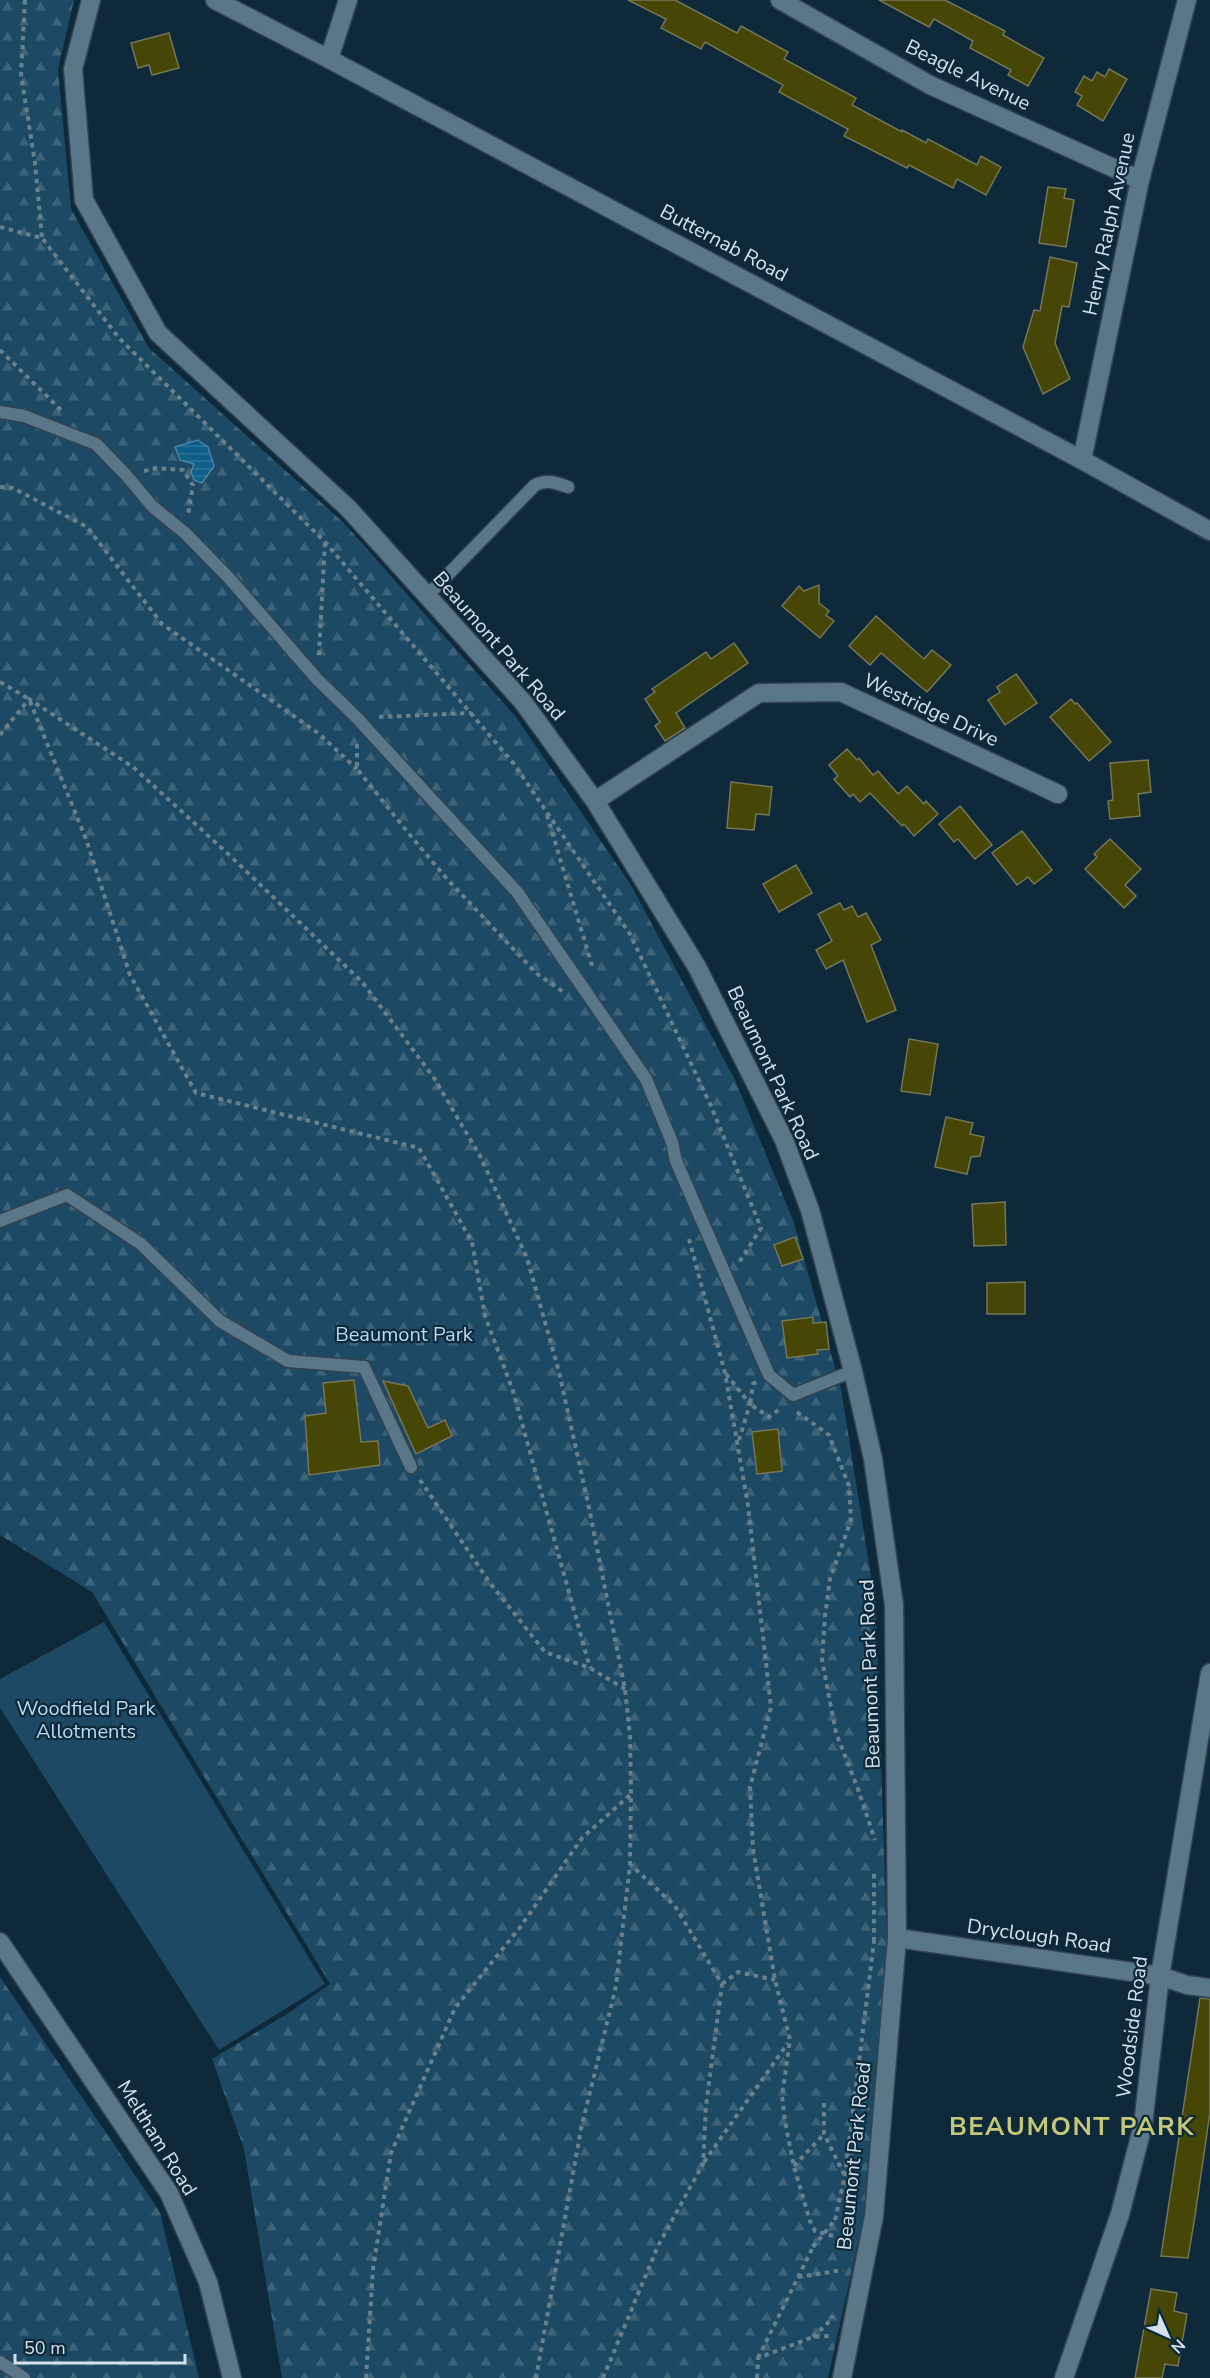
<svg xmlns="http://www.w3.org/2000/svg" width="1210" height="2378" viewBox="0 0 1210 2378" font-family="'Nunito Sans',sans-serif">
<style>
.forest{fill:url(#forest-firs)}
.garden{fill:#1d4964}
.water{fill:url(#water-rules);stroke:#4885a7;stroke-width:1.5}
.building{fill:#464607;stroke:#757658;stroke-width:1.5}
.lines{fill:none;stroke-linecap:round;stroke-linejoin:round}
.lane-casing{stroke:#324351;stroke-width:15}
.street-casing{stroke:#324351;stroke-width:21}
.secondary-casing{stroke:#324351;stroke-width:21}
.path{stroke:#6a808d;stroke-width:4;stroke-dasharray:4.5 4.5;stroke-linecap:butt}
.lane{stroke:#5a7689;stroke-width:12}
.street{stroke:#5a7689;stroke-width:18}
.secondary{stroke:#5a7689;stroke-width:18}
.path-bridge{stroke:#6a808d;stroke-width:4;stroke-dasharray:4.5 4.5;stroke-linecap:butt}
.labels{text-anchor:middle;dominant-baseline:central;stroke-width:4.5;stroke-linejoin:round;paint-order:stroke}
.street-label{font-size:20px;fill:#d2e1ec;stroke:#0e2939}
.park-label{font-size:20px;fill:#b6daf3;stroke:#0e2939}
.district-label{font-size:26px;font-weight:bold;letter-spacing:1.5px;fill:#c4c779;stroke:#0e2939}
</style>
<defs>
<pattern id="forest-firs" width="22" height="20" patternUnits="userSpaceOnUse" patternTransform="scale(1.5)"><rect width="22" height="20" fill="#1d4964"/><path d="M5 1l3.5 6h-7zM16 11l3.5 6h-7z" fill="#3d637a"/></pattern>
<pattern id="water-rules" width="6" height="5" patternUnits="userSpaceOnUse" patternTransform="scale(1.5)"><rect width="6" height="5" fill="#0d5e89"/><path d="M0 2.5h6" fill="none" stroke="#2f759a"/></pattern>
</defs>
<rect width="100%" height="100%" fill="#0e2939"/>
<g class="forest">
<polygon points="0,0 74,0 58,69 71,209 149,348 344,523 516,717 631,885 735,1080 793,1220 841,1389 876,1608 888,1971 863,2220 828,2378 282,2378 244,2149 212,2059 287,2014 330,1984 92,1592 0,1535"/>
<polygon points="0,1977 160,2212 199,2378 0,2378"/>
</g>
<polygon class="garden" points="104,1622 325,1984 219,2050 0,1708 0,1679"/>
<polygon class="water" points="198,440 208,447 214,466 202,483 194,480 191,472 194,464 180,460 175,447"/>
<g class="building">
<polygon points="628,0 675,0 737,33 741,26 788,52 784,59 856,98 852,105 902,132 902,130 926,143 928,139 977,165 981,156 1001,167 986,195 957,179 953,188 909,165 907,168 844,136 848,129 779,92 783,85 705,42 701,49 661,28 666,19"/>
<polygon points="879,0 945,0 1005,31 1003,35 1044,58 1028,86 1008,75 1011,70 970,48 973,41 934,19 929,27"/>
<polygon points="169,33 179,68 152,75 149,65 138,68 131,43"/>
<polygon points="1109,69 1127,79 1103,121 1077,105 1082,96 1075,92 1084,76 1092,81 1097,72 1105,77"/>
<polygon points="1048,187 1066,189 1064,198 1074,200 1066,247 1039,243"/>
<polygon points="1050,257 1077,263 1069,307 1062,306 1055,343 1070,379 1043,394 1023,347 1034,310 1040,311"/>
<polygon points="819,585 819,603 829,611 826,615 834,621 820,638 782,606 799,586 804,591"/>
<polygon points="876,616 924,659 932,650 951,665 927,692 881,653 870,665 849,646"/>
<polygon points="734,643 748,663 676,713 685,728 665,741 655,726 660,722 645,699 655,692 652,689 706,652 711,659"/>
<polygon points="1016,674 1037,703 1005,725 988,700 1000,692 997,687"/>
<polygon points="1071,699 1075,704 1077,703 1111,742 1089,761 1050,717"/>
<polygon points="847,749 857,760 859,758 873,775 878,771 898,794 907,786 924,804 926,801 938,814 914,836 904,824 902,826 870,793 860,802 853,794 850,797 834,779 838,776 829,765"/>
<polygon points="1148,760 1151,792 1138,794 1140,816 1110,819 1108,801 1113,800 1110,763"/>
<polygon points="731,782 772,787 769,815 756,814 754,830 727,828"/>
<polygon points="960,806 992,845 975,859 958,839 954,842 939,824"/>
<polygon points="1022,831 1052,870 1034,884 1028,877 1017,885 992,853"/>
<polygon points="1110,839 1141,869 1125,885 1136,896 1124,908 1085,869 1097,857 1094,854"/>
<polygon points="796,865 812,893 779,912 763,884"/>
<polygon points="840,903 844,910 852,906 858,917 866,913 881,940 871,945 896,1010 867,1022 843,960 826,969 816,950 832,941 818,914"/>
<polygon points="909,1039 938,1044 930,1095 901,1091"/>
<polygon points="946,1117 973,1123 970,1134 984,1137 980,1156 971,1157 967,1174 935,1167"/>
<polygon points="1005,1202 1006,1245 974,1246 972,1204"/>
<polygon points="795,1237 803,1259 782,1266 774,1245"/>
<polygon points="1025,1282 1025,1314 987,1314 987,1283"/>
<polygon points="813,1317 813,1323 826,1322 829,1349 817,1350 818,1354 787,1358 782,1321"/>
<polygon points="354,1380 361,1442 378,1441 380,1465 309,1475 305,1416 326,1413 323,1383"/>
<polygon points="383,1381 408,1386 428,1428 445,1420 452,1436 416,1454"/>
<polygon points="778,1429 782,1471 757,1474 752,1432"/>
<polygon points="1200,1998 1210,1999 1210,2112 1195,2216 1188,2258 1161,2256"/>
<polygon points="1151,2289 1177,2293 1174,2311 1187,2314 1178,2366 1165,2364 1162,2378 1135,2378"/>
</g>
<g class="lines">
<g class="lane-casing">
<g id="lane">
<polyline points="0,412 24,416 96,444 126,475 153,507 185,533 229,578 317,679 356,717 517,892 646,1079 672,1142 676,1161 769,1375 793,1395 853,1371"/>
<path d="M 427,596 L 535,485 C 547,479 556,483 568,487"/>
<polyline points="0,1221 67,1195 141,1244 220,1321 288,1361 364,1367 411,1467"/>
<polyline points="0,2362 24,2378"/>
</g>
</g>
<g class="street-casing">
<g id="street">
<polyline points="91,0 73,69 84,200 158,333 348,508 523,702 595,801 697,967 784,1140 810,1210 853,1371 873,1459 894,1605 897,1938 874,2216 842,2378"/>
<polyline points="215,0 329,59 1082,460 1210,531"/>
<polyline points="780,0 930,85 1140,180"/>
<polyline points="329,59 348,0"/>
<polyline points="1082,460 1140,180 1187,0"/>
<polyline points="595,801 759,693 841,692 1058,794"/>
<polyline points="897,1938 1160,1976 1187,1985 1210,1988"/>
<polyline points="1064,2378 1120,2214 1143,2125 1160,1976 1210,1673"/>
</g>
</g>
<g class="secondary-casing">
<polyline id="secondary" points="0,1942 169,2193 208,2282 232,2378"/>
</g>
<g class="path">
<polyline points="25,0 21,74 35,163 42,238"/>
<polyline points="0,227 42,238 119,338 325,542 514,764 630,934 711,1106 761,1228 738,1264"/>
<polyline points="0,350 63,412"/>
<polyline points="144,471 156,468 183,470 193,485 188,515"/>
<polyline points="0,487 13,488 87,527 162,624 318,733 357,769"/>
<polyline points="319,655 325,542"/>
<polyline points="0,682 29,699 86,839 130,975 196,1093 419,1148 472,1242 485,1316 513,1391 590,1668"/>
<polyline points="379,717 471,713"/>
<polyline points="0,735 29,699 133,767 226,852 363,983 434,1078 480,1156 527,1258 559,1372 589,1508 625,1689 630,1736 631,1795 630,1864 616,1986 581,2129 536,2378"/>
<polyline points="357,744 357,769 410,835 448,880 536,973 565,993"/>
<polyline points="547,815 593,969"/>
<polyline points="689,1239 725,1373 748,1505 771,1707 750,1787 753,1849 775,1980 790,2040 782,2096 785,2121 794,2167 810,2221 815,2231 837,2237 846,2250"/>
<polyline points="726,1374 750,1404 739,1440"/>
<polyline points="756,1382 753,1384 750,1404 769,1417 781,1408"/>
<polyline points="797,1412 829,1435 849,1486 851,1520 830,1579 825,1616 822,1660 836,1733 858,1789 875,1840"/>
<polyline points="420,1480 490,1583 545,1652 590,1668 625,1689"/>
<polyline points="874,1874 874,1941 877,1941"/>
<polyline points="722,1984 738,1972 775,1980"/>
<polyline points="824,2103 824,2134 844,2174"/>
<polyline points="704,2162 788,2043"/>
<polyline points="794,2166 824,2134"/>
<polyline points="835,2220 845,2175 874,1941"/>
<polyline points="798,2277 843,2270"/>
<polyline points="813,2337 831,2320 832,2316"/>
<polyline points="758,2358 813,2247"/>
<polyline points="366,2378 373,2269 391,2153 455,2008 521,1926 582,1838 630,1795"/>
<polyline points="603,2378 658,2246 703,2164 706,2106 722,1984 675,1906 631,1865"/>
<polyline points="757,2378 758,2358 813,2337 830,2336"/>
</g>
<use href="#lane" class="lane"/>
<use href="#street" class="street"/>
<use href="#secondary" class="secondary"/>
<polyline class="path-bridge" points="813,2247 835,2220"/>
</g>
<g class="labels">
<g class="street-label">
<text transform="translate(968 75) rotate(26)">Beagle Avenue</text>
<text transform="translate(1109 224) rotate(-78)">Henry Ralph Avenue</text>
<text transform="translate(724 243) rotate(28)">Butternab Road</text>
<text transform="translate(499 646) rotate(49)">Beaumont Park Road</text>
<text transform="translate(931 710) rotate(25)">Westridge Drive</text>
<text transform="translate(773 1073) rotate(65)">Beaumont Park Road</text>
<text transform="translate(870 1674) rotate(-92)">Beaumont Park Road</text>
<text transform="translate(1039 1936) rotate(8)">Dryclough Road</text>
<text transform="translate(1132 2027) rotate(-83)">Woodside Road</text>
<text transform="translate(157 2138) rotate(58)">Meltham Road</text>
<text transform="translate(854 2156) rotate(-84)">Beaumont Park Road</text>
</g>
<g class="park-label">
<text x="404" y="1334">Beaumont Park</text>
<text x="86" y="1708">Woodfield Park<tspan x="86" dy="23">Allotments</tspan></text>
</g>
<g class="district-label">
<text x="1072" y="2126">BEAUMONT PARK</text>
</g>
</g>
<g transform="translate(1168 2336) rotate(135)" stroke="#0e2939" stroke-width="4.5" paint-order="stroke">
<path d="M0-4.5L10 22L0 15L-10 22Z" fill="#d2e1ec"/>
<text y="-9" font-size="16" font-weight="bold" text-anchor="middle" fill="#d2e1ec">N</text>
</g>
<path d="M15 2354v9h170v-9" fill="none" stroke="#d2e1ec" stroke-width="3"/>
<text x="24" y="2354" font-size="18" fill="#d2e1ec" stroke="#0e2939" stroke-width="4.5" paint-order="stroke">50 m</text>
</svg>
